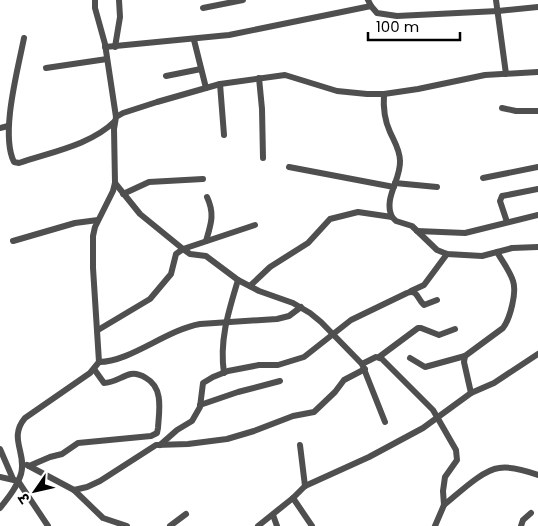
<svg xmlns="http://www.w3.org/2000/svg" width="538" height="526" viewBox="0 0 538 526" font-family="Poppins,'Noto Sans Devanagari',sans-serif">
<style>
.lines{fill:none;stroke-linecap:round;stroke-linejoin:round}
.minor{stroke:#4f4f4f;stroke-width:6}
</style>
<rect width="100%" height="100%" fill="#fff"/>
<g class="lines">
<g class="minor">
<polyline points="95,0 95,8 105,44 116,117"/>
<polyline points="368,0 371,6 377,13 397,16 498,11 538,7"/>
<polyline points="496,0 506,74"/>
<polyline points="203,8 243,0"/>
<path d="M 24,38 C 18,69 0,134 14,162 L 19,163 C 51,152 91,145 115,121"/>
<polyline points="194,40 206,88"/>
<polyline points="105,47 229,35 371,6"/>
<polyline points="115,47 120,17 119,0"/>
<polyline points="46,68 107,59"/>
<polyline points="166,76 201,69"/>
<polyline points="259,78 262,109 263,158"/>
<polyline points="220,84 224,135"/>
<path d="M 384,94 C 383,108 384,119 390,132 C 394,141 400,150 400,161 C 401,180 383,198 392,217"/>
<polyline points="502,108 516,111 538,111"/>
<polyline points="0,128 8,126"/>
<polyline points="289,167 394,187"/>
<polyline points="483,178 538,167"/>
<polyline points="115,183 140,214 183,249 190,254 206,256 238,280 259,291 293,303 310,313 321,322 362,364 385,422"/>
<polyline points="395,183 437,187"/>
<polyline points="123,194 149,182 203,179"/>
<polyline points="507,222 500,201 502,196 538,189"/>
<polyline points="417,231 465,233 538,215"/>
<polyline points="13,241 75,223 98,220"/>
<path d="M 206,241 C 211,224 215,214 207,197"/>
<polyline points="250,286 270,267 308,243 330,219 358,212 392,217 396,221 412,226 437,250 447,254 482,256 512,248 538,247"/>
<polyline points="411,291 424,285 447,254"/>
<polyline points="98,330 150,299 171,274 176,254 183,249 255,225"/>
<polyline points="379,357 418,328 421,328 439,335 455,329"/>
<polyline points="410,358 425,367 465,356"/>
<path d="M 99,362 C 130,362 166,330 200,324 L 277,319 L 289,316 L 301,307"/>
<polyline points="362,364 376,357 382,359 433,410 456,450 457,460 445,477 443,491 444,505 435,526"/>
<path d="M 224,373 C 219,340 229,310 238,280"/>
<path d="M 471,393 L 464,362 L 465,356 L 503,328 C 510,319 517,292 513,281 C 510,271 502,261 497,252"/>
<polyline points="200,405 238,392 280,381"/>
<path d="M 160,445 L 177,430 L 192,421 L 200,407 L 203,383 L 213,377 L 228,371 L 259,365 L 278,365 L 304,357 L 351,320 L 407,293 C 418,289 417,299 424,305 L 437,300"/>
<polyline points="300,445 305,486"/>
<polyline points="0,449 13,479"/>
<polyline points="27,465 74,490 103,518 127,526"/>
<path d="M 29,466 L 50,457 L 62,454 L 78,443 L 151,436 L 157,433 L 158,428 C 159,411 164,388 146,378 C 141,375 137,373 131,374 C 122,376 114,383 104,383 L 94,369"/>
<polyline points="0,477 18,481 48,526"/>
<polyline points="74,490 87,487 100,481 156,445 188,444 227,439 254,431 293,416 314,412 335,392 344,380 365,369"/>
<polyline points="293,498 312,526"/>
<path d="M 444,505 C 458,494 482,470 499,468 C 511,466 527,471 538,475"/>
<path d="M 0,508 C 8,498 17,487 21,474 C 27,453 8,438 25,418 L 90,373 L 99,362 L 93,268 L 93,236 L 95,227 L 113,191 L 115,183 L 114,129 L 116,117 L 123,113 L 157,102 L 220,84 L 285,75 L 337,91 L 367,94 L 384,94 L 418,89 L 485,75 L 538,72"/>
<polyline points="273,515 277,526"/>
<polyline points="170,526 186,514"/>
<polyline points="258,526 293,498 305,486 369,457 423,428 471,393 494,383 538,354"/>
<polyline points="521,526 523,520 531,513"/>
</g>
</g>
<g transform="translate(35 491) rotate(236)" stroke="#ffffff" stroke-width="4" paint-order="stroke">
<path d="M0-4L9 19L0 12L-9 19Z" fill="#000000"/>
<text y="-8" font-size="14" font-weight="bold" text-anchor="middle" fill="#000000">उ</text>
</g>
<path d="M368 32v8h92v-8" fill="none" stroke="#000000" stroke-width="2.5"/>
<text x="376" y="32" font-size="15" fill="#000000" stroke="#ffffff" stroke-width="4" paint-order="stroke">100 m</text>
</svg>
